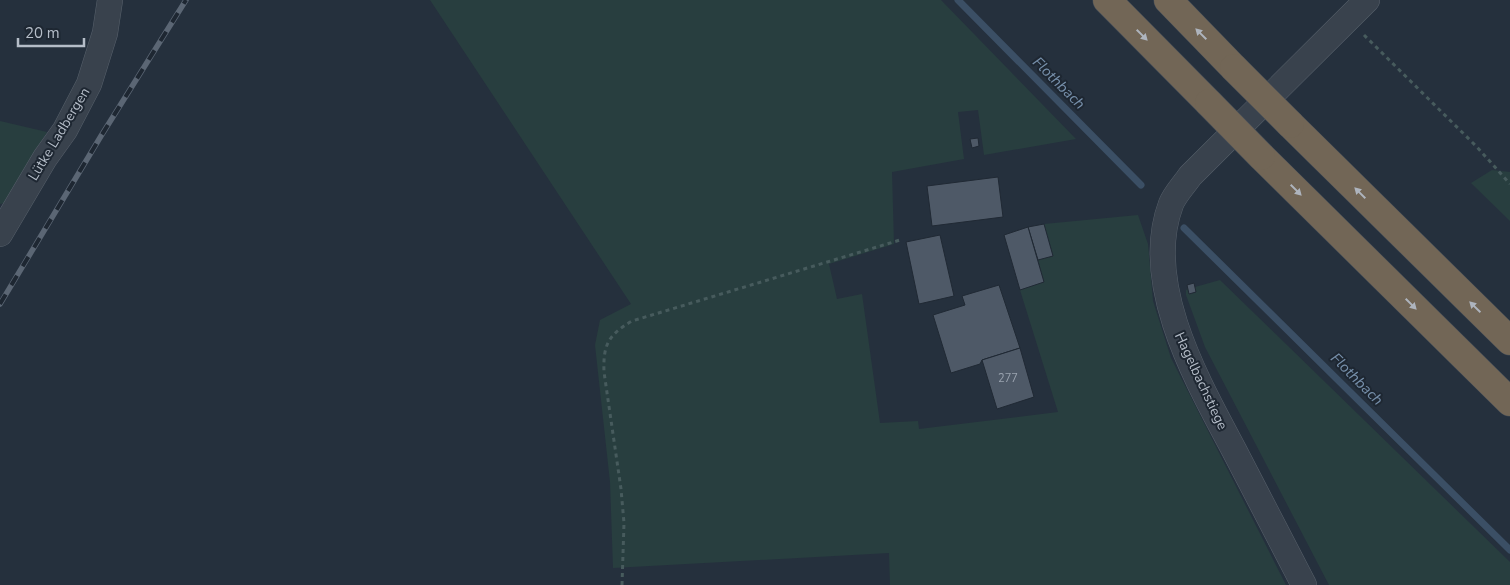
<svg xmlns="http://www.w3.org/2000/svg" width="1510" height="585" viewBox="0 0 1510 585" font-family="'Nunito Sans',sans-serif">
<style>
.green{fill:#283e3f}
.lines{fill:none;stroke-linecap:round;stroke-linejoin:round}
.stream{stroke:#3b4f65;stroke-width:7}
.building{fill:#4e5967;stroke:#202934}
.minor-casing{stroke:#57606b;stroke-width:26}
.motorway-casing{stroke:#444d58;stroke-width:29}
.path{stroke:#475b5d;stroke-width:3;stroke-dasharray:4 4;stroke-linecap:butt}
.minor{stroke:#39424d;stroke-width:25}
.motorway{stroke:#726656;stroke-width:28}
.rail-casing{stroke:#5b6674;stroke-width:5.5}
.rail{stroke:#1e2732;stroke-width:4;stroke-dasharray:11;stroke-linecap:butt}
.motorway-bridge-casing{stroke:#444d58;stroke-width:29;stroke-linecap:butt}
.motorway-bridge{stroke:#726656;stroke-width:28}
.oneway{fill:#aeb4bd}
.labels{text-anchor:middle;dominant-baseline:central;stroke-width:4;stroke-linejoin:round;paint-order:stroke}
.number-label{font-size:11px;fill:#9ba4b0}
.street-label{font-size:14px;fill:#b5bdc8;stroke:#1e2732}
.water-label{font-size:15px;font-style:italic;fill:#768faa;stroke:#1e2732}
</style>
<rect width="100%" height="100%" fill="#25303d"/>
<g class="green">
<polygon points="430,0 941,0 1076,139 984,155 978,110 958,112 964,159 892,172 894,244 829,264 837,299 862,294 880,423 918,421 919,429 1058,412 1020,290 1044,282 1038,260 1053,255 1044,224 1138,215 1148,244 1153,301 1171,358 1286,585 890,585 889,553 613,568 610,482 595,345 600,320 631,304"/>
<polygon points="0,121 47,132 5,203 0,204"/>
<polygon points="1492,170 1510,172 1510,221 1471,183"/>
<polygon points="1220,280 1510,562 1510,585 1329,585 1205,347 1186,295 1186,290 1188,289 1189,294 1196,292 1195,287"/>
</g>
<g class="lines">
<g class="stream">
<polyline points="958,0 1141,185"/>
<polyline points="1184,228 1510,550"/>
</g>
</g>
<g class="building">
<polygon points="978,138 979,146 972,148 970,139"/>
<polygon points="998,177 1003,217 932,226 927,186"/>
<polygon points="1044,224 1053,256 1038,260 1028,227"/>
<polygon points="1028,227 1044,282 1020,290 1004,235"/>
<polygon points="940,235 954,296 919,304 906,242"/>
<polygon points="1194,283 1196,292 1189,294 1187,285"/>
<polygon points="999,285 1020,348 982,360 980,364 951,373 933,315 965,305 962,296"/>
<polygon points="1020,348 1034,397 997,409 982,360"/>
</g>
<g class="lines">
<g class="minor-casing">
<g id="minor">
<polyline points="0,234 45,158 65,130 89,84 105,33 110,0"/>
<path d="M 1304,585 C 1281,540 1257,495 1234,450 C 1198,382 1141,284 1171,204 C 1175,194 1184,185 1190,176 L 1367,0"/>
</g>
</g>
<g class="motorway-casing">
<g id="motorway">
<polyline points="1107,0 1209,103"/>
<polyline points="1168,0 1234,68"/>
<polyline points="1290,124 1510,341"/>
<polyline points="1261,156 1510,402"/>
</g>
</g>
<g class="path">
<polyline points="1364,35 1477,147 1510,184"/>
<path d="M 622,585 L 624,523 L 621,489 L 604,372 C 603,345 608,335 632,321 L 900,240"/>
</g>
<use href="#minor" class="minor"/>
<use href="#motorway" class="motorway"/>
<g class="rail-casing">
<polyline id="rail" points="0,304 101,136 186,0"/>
</g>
<use href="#rail" class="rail"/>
<g class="motorway-bridge-casing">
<g id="motorway-bridge">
<polyline points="1234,68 1290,124"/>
<polyline points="1209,103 1261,156"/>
</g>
</g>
<use href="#motorway-bridge" class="motorway-bridge"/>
</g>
<defs><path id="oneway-solid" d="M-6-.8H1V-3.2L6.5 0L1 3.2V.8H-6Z" transform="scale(1.25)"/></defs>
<g class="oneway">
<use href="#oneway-solid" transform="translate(1201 34) rotate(-135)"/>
<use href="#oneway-solid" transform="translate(1142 35) rotate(45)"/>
<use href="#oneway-solid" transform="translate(1296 190) rotate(45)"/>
<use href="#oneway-solid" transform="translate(1360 193) rotate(-135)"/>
<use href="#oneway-solid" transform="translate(1411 304) rotate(45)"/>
<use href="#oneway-solid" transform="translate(1475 307) rotate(-136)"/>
</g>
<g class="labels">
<g class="number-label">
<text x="1008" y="378">277</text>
</g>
<g class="street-label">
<text transform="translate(59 134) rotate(-59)">Lütke Ladbergen</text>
<text transform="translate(1201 381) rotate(65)">Hagelbachstiege</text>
</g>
<g class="water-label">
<text transform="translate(1059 83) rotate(45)">Flothbach</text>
<text transform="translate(1357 379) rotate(45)">Flothbach</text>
</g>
</g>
<path d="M18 38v8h66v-8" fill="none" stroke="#b5bdc8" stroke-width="2.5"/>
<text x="25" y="38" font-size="15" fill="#b5bdc8" stroke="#1e2732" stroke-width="4" paint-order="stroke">20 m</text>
</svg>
